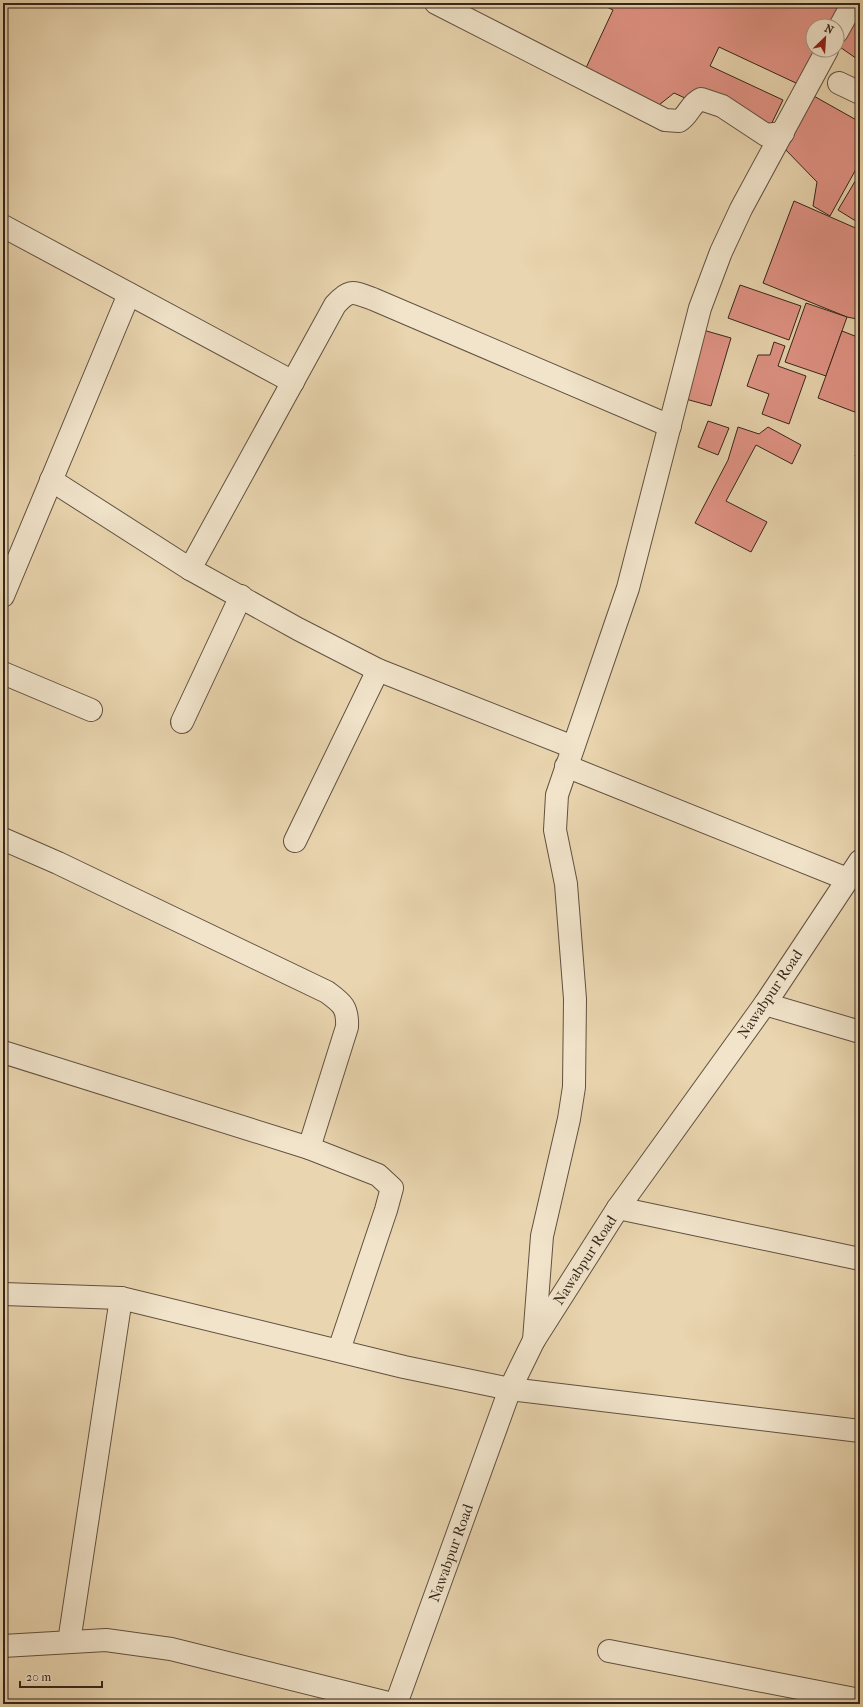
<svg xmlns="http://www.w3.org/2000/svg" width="863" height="1707" viewBox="0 0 863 1707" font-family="'IM FELL French Canon',serif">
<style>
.building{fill:#e19385;stroke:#35251b}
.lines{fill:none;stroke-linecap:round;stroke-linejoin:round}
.minor-casing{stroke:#625140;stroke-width:24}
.minor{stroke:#f1e4cb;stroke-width:22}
.labels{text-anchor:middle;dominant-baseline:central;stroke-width:3;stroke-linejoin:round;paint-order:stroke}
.street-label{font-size:15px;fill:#35251b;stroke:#f1e4cb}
</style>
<rect width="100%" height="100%" fill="#e9d5af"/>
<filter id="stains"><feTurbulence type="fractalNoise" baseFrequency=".005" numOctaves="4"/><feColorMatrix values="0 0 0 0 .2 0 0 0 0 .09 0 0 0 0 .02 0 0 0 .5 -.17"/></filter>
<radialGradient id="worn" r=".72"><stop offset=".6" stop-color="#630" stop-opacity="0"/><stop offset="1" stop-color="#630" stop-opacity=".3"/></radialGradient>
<g class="building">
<polygon points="599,3 842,3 837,26 813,26 813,50 832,50 813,91 719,47 710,66 783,100 766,135 674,93 659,105 585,70 613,10"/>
<polygon points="860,8 860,61 837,45 837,42"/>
<polygon points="812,95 860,122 860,162 830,216 813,206 817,182 783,147"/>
<polygon points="860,173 860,221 859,223 838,210"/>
<polygon points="794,201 860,230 860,311 857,319 847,317 763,283"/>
<polygon points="740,285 801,306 789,340 728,318"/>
<polygon points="806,303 847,317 826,376 785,362"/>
<polygon points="703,330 731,338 711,406 682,398"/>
<polygon points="842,331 860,338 860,414 818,398"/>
<polygon points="774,342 785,346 778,366 806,376 789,424 762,414 769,394 747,386 758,355 770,355"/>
<polygon points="708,421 729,428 718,455 698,447"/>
<polygon points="738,427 759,434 768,427 801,445 792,464 756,445 726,501 767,522 751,552 695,523 728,460"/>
<polygon points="860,441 860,458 855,456"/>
</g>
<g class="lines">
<g class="minor-casing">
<g id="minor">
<path d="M 436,3 L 665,120 L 679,121 C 689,115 690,104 701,99 L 722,106 L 766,135 L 783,133"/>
<polyline points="837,32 853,3"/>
<polyline points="839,83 860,93"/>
<polyline points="3,226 293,382"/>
<polyline points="51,480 190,569 298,629 378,670 573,747"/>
<path d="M 190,569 L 335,305 C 350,288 353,292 373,299 L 670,426"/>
<polyline points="3,596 129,294"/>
<polyline points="3,673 91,710"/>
<polyline points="182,722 241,596"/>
<polyline points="566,766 847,879"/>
<path d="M 3,839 L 58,863 L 327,992 C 342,1003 348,1007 347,1027 L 309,1148"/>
<polyline points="295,841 378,670"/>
<polyline points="765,1004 860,1032"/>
<polyline points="3,1052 309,1148 378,1175 392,1188 386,1210 339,1350"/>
<polyline points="618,1208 860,1259"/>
<polyline points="3,1294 121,1298 404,1367 510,1389 860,1431"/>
<polyline points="534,1340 542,1236 569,1119 574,1087 575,999 566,884 555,830 557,795 628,588 700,308 721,252 741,209 827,50"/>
<polyline points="69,1642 121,1298"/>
<polyline points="3,1646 106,1640 171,1649 392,1704"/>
<polyline points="609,1651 860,1700"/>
<polyline points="396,1704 510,1389 534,1340 618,1208 765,1004 860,861"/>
</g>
</g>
<use href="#minor" class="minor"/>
</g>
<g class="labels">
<g class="street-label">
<text transform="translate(770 994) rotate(-56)">Nawabpur Road</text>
<text transform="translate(585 1260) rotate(-57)">Nawabpur Road</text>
<text transform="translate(451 1553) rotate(-70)">Nawabpur Road</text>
</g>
</g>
<rect width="863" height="1707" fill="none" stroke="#e9d5af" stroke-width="16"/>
<rect x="4" y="4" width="855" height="1699" fill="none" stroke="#35251b" stroke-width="2"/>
<rect x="8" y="8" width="847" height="1691" fill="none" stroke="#35251b"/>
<g transform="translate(825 38) rotate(25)"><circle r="19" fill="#f1e4cb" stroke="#a69885"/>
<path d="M0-3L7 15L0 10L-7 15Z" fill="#8f2418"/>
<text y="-6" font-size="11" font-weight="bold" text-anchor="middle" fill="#35251b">N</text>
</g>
<path d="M20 1681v6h82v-6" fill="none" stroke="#35251b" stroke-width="2"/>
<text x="26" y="1681" font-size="12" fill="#35251b" stroke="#f1e4cb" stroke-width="3" paint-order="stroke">20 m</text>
<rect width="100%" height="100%" filter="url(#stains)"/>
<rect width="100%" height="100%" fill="url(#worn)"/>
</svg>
